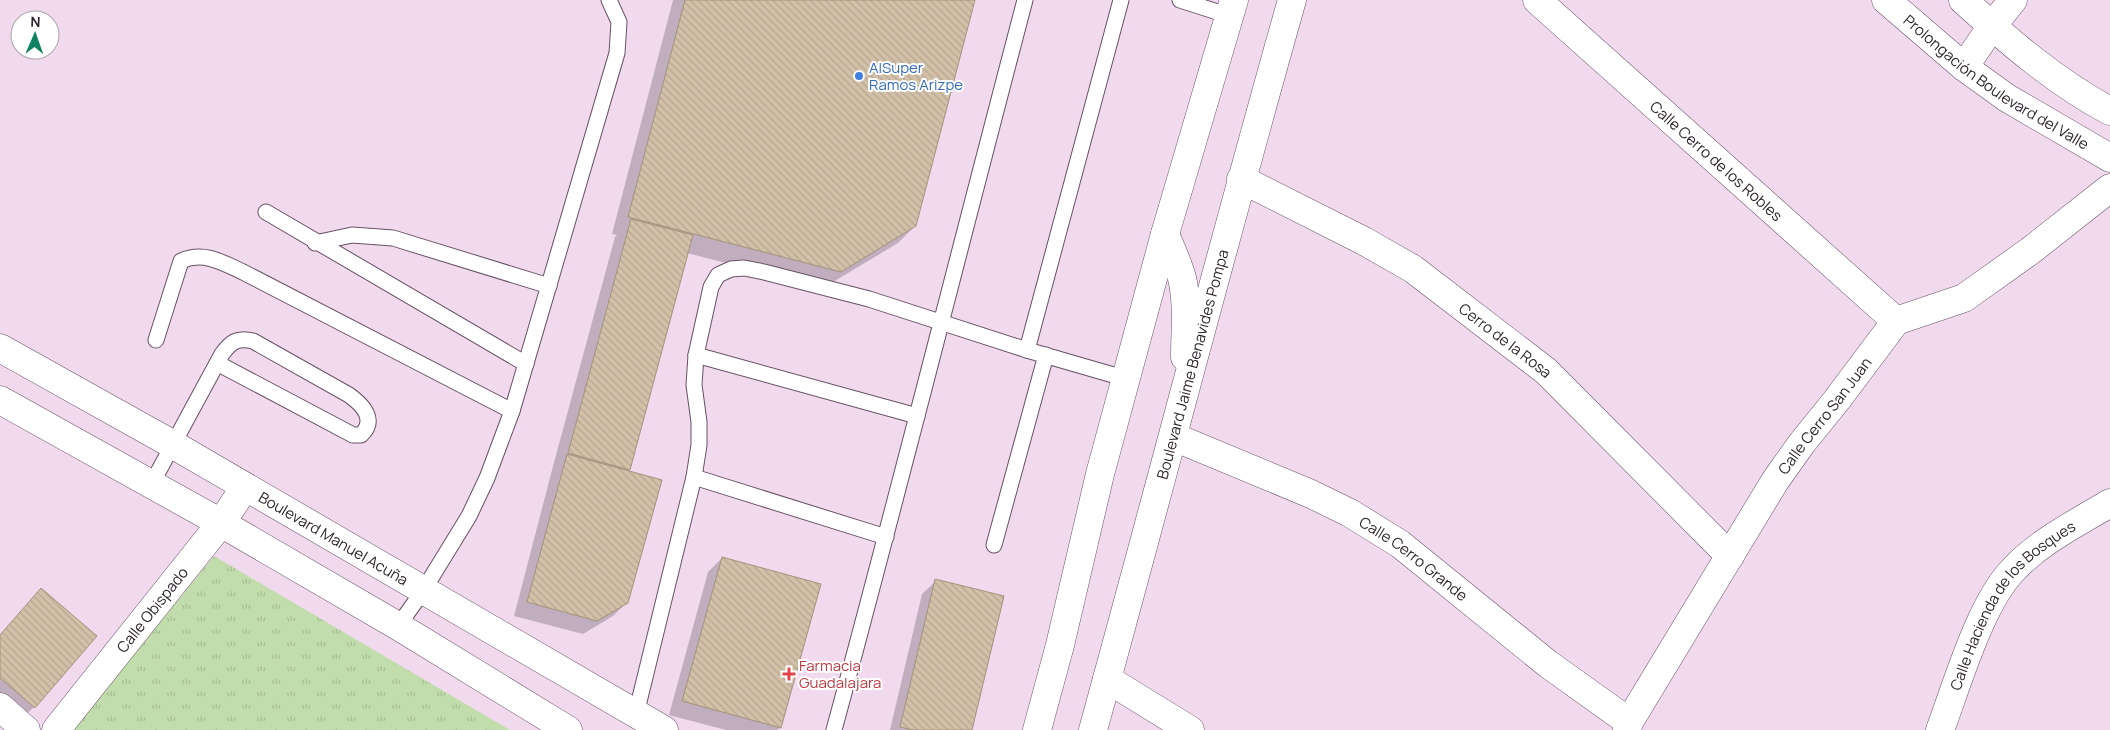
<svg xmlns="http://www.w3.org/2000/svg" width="2110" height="730" viewBox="0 0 2110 730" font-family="Manrope,sans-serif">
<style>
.grass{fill:url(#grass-tufts)}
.shadow{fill:#0003}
.building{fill:url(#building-back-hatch);stroke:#a3937b}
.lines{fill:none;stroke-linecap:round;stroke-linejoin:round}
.service-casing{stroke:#675265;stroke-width:17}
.minor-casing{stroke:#675265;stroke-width:29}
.tertiary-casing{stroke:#675265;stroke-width:29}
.primary-casing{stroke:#675265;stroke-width:29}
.service{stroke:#fff;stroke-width:15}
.minor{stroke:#fff;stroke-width:28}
.tertiary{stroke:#fff;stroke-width:28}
.primary{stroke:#fff;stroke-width:28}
.shop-dot{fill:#3f7fe0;stroke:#fff;stroke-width:2}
.health-dot{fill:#e0444e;stroke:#fff;stroke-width:2}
.labels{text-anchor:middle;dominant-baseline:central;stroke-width:4;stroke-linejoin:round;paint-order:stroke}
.shop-label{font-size:15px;fill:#366cbe;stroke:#fff;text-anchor:start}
.street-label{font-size:15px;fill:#2f262e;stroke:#fff}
.health-label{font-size:15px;fill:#be3a42;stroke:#fff;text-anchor:start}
</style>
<defs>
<pattern id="grass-tufts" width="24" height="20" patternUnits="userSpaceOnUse" patternTransform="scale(1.25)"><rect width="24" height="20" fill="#c2ddac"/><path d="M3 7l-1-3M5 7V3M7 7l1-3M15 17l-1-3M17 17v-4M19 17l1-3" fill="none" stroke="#a7be94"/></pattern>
<pattern id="building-back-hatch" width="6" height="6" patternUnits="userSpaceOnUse" patternTransform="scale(1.25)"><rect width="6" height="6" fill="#d2c1a8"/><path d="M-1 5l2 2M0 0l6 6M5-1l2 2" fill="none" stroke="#b5a691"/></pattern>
</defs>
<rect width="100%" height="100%" fill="#f1d9ee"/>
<polygon class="grass" points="214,556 510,730 72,730"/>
<g class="shadow">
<polygon points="673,0 974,0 915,226 898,243 823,288 687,253 628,469 626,472 627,602 613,616 583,634 514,616 552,470 615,237 617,235 612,234"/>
<polygon points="722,558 780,728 777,730 726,730 669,715 708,572"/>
<polygon points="936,581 971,730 890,730 922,594"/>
<polygon points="41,590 34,707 20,720 0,703 0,635"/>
</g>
<g class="building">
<polygon points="685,0 975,0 916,226 841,272 628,217"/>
<polygon points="631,219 693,235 630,470 568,453"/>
<polygon points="567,454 662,480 628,603 597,621 527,602"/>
<polygon points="722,557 821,584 781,728 682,701"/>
<polygon points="935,579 1004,596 972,730 914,730 900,727"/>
<polygon points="41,588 97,636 35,708 0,678 0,635"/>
</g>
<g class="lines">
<g class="service-casing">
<g id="service">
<polyline points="1180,0 1230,16"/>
<polyline points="266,212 526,364"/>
<polyline points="315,243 352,235 393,238 549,286"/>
<path d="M 156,340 L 181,261 C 203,251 222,262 243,272 L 512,411"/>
<polyline points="1027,350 1121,0"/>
<polyline points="696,355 917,416"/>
<polyline points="694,477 886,537"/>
<path d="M 151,485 L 222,354 C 231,342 237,337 253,341 L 349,395 C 363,405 377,420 361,435 L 353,435 L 217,363"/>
<polyline points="994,545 1046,355"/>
<polyline points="398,626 423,591 469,516 487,478 512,411 617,53 619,22 609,0"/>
<polyline points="636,714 694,477 699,445 699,422 694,385 696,355 711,287 718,275 731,269 744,268 764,272 869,299 1027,350 1127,379"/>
<path d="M 834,730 C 900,487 961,243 1025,0"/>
</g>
</g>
<g class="minor-casing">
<g id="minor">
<path id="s1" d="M 1537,0 L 1896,321"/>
<polyline points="1964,67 1992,26 2013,0"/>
<path id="s2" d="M 1241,179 L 1364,241 L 1413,269 L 1546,371 L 1730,556"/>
<path id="s3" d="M 1174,437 L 1311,494 L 1350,513 L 1400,544 L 1548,664 L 1629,722"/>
<polyline points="1107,679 1190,730"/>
<polyline points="0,707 26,730"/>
<path id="s4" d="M 56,730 L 221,523 L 245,487"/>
<path id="s5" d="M 1627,730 L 1629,722 L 1775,481 L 1802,443 L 1836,401 L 1896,321 L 1964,298 L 2030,251 L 2110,188"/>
<path id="s6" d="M 1940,730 C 1957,685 1980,604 2013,570 C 2040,541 2077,523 2110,503"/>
</g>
</g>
<g class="tertiary-casing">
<g id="tertiary">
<path id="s7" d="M 1886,0 L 1964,67 L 2007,98 L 2110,158"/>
<path d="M 1963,0 C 2008,41 2057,83 2110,111"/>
</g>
</g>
<g class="primary-casing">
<g id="primary">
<path d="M 1165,234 C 1171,249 1178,263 1182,278 C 1188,303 1185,332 1185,357"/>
<path id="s8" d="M 0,348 L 172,444 L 664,730"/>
<polyline points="0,400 221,523 398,626 568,730"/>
<polyline points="1037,730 1060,645 1100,474 1165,234 1234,0"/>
<path id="s9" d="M 1093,730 C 1160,487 1223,243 1292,0"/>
</g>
</g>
<use href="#service" class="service"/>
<use href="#minor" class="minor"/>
<use href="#tertiary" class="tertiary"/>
<use href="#primary" class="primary"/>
</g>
<circle class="shop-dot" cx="859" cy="76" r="5"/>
<path class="health-dot" d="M786.5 666.5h5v5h5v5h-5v5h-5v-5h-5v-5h5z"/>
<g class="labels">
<g class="shop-label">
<text x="869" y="67">AlSuper<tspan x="869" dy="17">Ramos Arizpe</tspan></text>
</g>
<g class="street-label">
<text stroke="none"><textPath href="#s7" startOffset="138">Prolongación Boulevard del Valle</textPath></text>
<text stroke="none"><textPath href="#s1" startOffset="241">Calle Cerro de los Robles</textPath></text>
<text stroke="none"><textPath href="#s2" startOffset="311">Cerro de la Rosa</textPath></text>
<text stroke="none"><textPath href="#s9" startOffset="379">Boulevard Jaime Benavides Pompa</textPath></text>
<text stroke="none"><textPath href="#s5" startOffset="372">Calle Cerro San Juan</textPath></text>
<text stroke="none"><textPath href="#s8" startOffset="384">Boulevard Manuel Acuña</textPath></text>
<text stroke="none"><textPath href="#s3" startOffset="270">Calle Cerro Grande</textPath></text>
<text stroke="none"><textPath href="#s6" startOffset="148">Calle Hacienda de los Bosques</textPath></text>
<text stroke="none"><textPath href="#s4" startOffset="154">Calle Obispado</textPath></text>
</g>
<g class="health-label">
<text x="799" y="665">Farmacia<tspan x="799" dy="17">Guadalajara</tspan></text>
</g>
</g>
<g transform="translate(35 35) rotate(2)"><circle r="24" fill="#ffffff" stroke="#aca8ab"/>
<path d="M0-4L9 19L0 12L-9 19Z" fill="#0f8261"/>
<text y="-8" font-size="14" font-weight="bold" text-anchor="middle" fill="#2f262e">N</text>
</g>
</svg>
